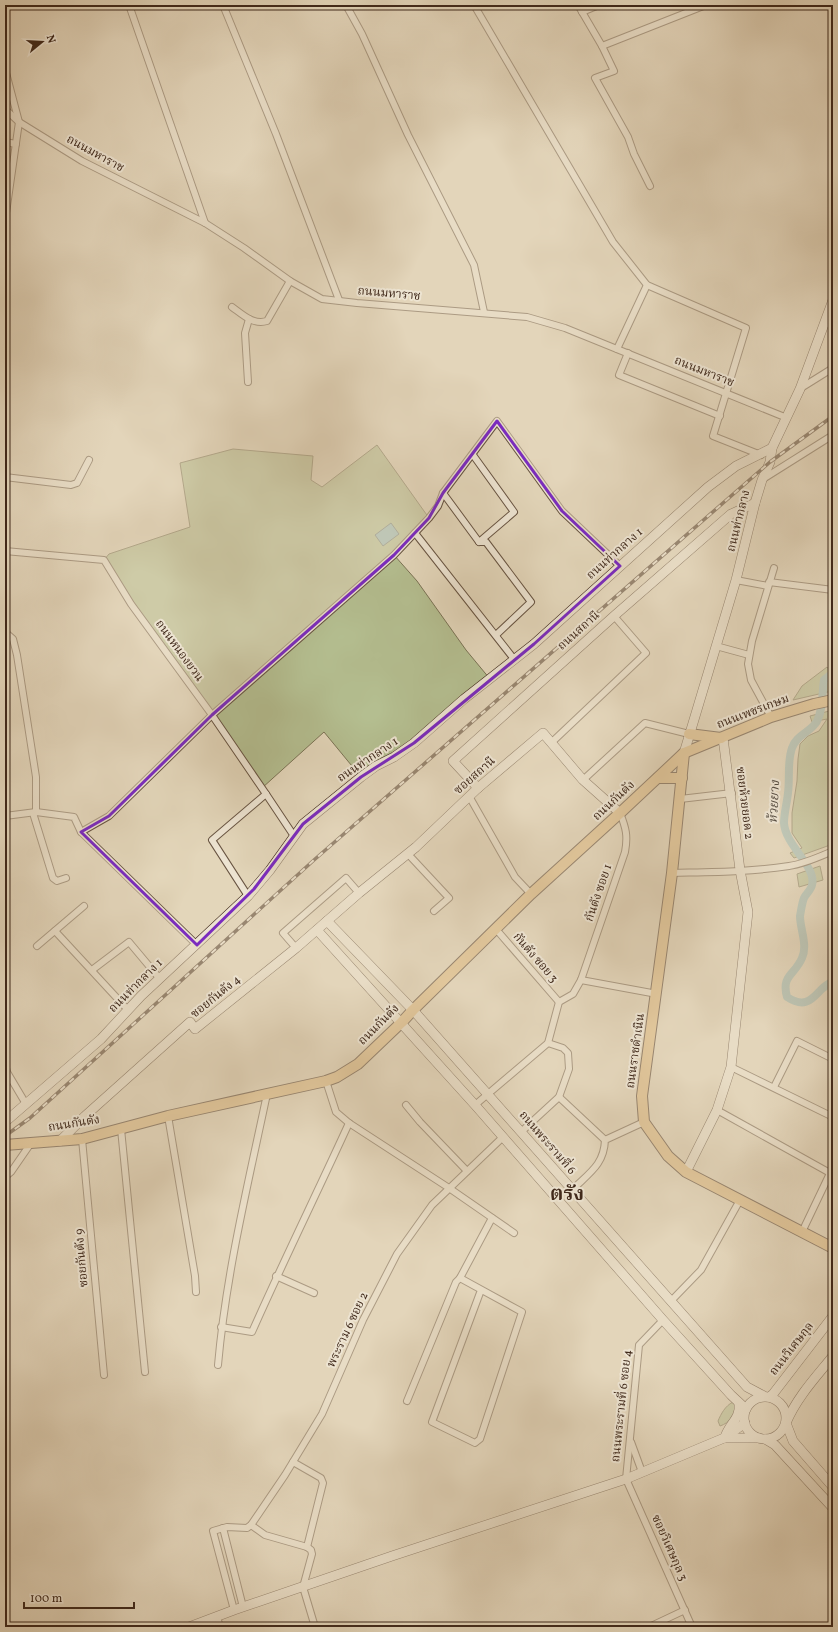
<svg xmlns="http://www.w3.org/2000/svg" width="838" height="1632" viewBox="0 0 838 1632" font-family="Vollkorn,'Noto Serif Thai',serif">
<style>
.green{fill:#b4be90;stroke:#7a7355}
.water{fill:#96b8b6;stroke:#737e78}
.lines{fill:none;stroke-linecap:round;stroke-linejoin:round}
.canal{stroke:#96b8b6;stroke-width:8}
.street-casing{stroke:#685442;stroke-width:8}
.secondary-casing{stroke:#3f281a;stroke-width:10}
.primary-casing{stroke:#3f281a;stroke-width:12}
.street{stroke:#ede4d2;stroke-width:6}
.secondary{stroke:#ede4d2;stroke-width:9}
.primary{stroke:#e2bb7d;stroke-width:10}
.rail-casing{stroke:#3f281a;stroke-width:3.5}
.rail{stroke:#ede4d2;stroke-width:2;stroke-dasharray:6;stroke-linecap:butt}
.marked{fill:none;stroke:#7b2cbf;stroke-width:3;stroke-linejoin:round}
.labels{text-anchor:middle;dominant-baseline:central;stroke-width:4;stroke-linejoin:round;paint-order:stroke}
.street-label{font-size:12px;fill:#3f281a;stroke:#ede4d2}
.water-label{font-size:13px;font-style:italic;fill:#554c41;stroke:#ede4d2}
.town-label{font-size:20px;font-weight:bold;fill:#3f281a;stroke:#ede4d2}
</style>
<rect width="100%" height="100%" fill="#e3d6ba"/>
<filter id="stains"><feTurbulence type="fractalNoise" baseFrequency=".005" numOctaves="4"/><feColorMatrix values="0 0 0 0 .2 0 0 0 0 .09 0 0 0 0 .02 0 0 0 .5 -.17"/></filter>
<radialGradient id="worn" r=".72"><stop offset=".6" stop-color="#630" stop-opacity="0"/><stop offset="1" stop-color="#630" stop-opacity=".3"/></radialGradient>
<g class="green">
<polygon points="377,445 429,518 394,555 417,581 466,650 490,679 416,741 361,777 324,732 262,788 131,604 104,560 109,554 190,527 180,463 233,449 313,456 311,480 322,487"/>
<polygon points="827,667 833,674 833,682 831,684 832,691 793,700 802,686"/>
<polygon points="833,710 833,844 794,858 790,853 802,848 792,833 792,813 797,781 798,759 800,744 808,736 819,731 827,719 812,722 810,716"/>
<polygon points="820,866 823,880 799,887 797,874"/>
<path d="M 733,1402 L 736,1406 C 734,1414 730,1423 720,1426 L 718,1421 C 721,1414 725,1406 733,1402 Z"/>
</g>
<polygon class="water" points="391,523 399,534 383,546 375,535"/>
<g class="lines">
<path class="canal" d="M 833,673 L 824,680 C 822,692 823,715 815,724 C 808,733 796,736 792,748 C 787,762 790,778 788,793 C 787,803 784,813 784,823 C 785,845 817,867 812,885 C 811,890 806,894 804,898 C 802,903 801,911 800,916 C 800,929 808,945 802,958 C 795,975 781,975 787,997 C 813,1014 816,986 833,982"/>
<g class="street-casing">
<g id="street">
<polyline points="129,5 205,223"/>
<polyline points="223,5 276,134 339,300"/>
<polyline points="346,5 362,34 408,135 474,265 484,312"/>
<polyline points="474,5 613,242 647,285 746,328 713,436 761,455"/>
<polyline points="578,5 602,46"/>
<polyline points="582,12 599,5"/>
<polyline points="5,69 19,122 5,220"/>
<polyline points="5,109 19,122 82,161 205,223 244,248 290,281 322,299 357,303 527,317 565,328 787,418"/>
<polyline points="5,142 16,144"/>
<polyline points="650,186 634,154 628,137 595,78 614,71 602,46 706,5"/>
<polyline points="5,238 5,241"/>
<path d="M 232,307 C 243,315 253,325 267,321 L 290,281"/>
<polyline points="617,349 647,285"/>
<polyline points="628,353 619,375 720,416"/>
<polyline points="248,382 245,333 249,319"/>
<polyline points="801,388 833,368"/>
<polyline points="473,455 514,512 479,542"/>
<polyline points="5,477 71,485 77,483 89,460"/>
<polyline points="763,479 833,435"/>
<polyline points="443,493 479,542 486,542 531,602 496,635"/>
<polyline points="415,533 514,659"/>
<polyline points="5,551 104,560 131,604 212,715 266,794 294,836"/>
<polyline points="736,580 768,586"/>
<polyline points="769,582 833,590"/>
<polyline points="5,632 13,639 17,655 36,777 36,812"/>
<polyline points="716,646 749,655"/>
<polyline points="771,717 751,680 748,664 752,641 774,568"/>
<polyline points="551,743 646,653 614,616"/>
<polyline points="583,780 645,723 689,734"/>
<polyline points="469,796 515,877 531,894"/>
<polyline points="680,799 732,793"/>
<polyline points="33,813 53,878 57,881 66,878"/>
<polyline points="5,816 36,812 74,817 81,832 197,945"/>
<polyline points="81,832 109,816 212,715 394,555 429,518 438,506 443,493 497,421 562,511 620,566"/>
<polyline points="408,854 449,898 434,911"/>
<path d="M 672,873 C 711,872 751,872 789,866 C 804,864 819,857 833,851"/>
<polyline points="248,896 212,840 266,794"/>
<polyline points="495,928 559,1002"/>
<polyline points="55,931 128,1010"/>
<polyline points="37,946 84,906"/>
<polyline points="296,948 283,933 346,878 359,893"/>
<polyline points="92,970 129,942 160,979"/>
<polyline points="581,980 657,994"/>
<polyline points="5,1064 7,1072 26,1104"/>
<polyline points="731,1067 833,1117"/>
<polyline points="326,1081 336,1112 349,1123 449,1188 514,1233"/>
<polyline points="774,1087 797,1041 833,1059"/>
<polyline points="559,1097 605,1140"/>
<polyline points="406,1105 420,1122 467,1171"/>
<path d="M 475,1105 L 548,1043 L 559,1002 L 573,994 L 581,980 L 625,852 C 628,836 626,828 620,813"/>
<polyline points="717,1110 830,1173"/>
<polyline points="168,1116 195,1276 196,1292"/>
<polyline points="121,1129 145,1372"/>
<polyline points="521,1132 559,1097 569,1069 568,1053 563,1048 548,1043"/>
<polyline points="82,1139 104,1375"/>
<polyline points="5,1177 11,1172 31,1143"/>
<path d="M 572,1190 C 589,1173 604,1165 605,1140 L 644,1122"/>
<polyline points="802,1232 833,1167"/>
<polyline points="276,1276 314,1293"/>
<polyline points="460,1278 522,1312 480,1439 475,1443 432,1422 481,1290"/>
<polyline points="671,1301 701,1270 740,1200"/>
<polyline points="663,1320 639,1345 626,1479 692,1627"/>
<path d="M 221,1327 L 252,1332 C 283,1262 317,1193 349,1123"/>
<path d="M 218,1365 C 226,1274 248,1184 267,1094"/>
<polyline points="407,1401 456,1282 460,1278 492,1218"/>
<polyline points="631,1442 642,1472"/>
<polyline points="293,1462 321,1478 323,1483 307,1547"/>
<polyline points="251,1525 265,1535 307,1547 311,1550 312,1554 303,1587 315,1627"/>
<polyline points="223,1528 243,1607"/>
<polyline points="234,1610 213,1531 227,1527 247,1528 251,1525 285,1475 322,1414 363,1320 397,1254 432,1205 503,1137"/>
<polyline points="217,1617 220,1627"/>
<polyline points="649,1627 685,1610"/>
</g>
</g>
<g class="secondary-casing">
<g id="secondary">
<polyline points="684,753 736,580 755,503 762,480 770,462 772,448 800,389 833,300"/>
<polyline points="478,788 453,761 614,616 731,514 755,503"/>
<polyline points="327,921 413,1010 747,1387 764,1396"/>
<polyline points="317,930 475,1105 663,1320 731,1395 746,1409"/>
<polyline points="5,1122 101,1039 141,996 248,896 270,870 303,824 361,777 376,766 394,757 414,743 464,699 534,644 708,487 736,466 772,448"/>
<polyline points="60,1141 85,1116 190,1022 195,1029 296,948 359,893 416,847 478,788 543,733 583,780 620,813"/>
<polyline points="686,1172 717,1110 731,1067 748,912 740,870 723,738"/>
<path d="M 833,1356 C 816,1377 797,1397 786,1423 L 793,1441 L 833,1487"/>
<circle cx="765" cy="1418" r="21"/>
<polyline points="769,1397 773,1394 833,1316"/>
<path d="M 725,1437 C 729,1424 741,1418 739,1404"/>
<polyline points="724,1438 759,1438"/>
<polyline points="765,1439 775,1445 833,1508"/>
<polyline points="189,1627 234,1610 392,1556 626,1479 724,1438 745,1423"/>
</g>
</g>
<g class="primary-casing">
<g id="primary">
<polyline points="689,734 721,738"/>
<polyline points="684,753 672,873 642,1096 644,1122 668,1156 686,1172 833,1248"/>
<polyline points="658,778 682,778"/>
<polyline points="5,1145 82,1139 168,1116 326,1081 337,1077 358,1064 402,1022 413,1010 531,894 620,813 684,753 771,717 814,704 833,700"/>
</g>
</g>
<use href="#street" class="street"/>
<use href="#secondary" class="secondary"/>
<use href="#primary" class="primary"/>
<g class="rail-casing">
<polyline id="rail" points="5,1136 30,1118 314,860 770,462 833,416"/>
</g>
<use href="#rail" class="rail"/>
</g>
<path d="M0 0H838V1632H0ZM 497,421 L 562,511 L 620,566 L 534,644 L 414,743 L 361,777 L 303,824 L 254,889 L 197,945 L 81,832 L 109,816 L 212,715 L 394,555 L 429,518 L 443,493 Z" fill="#e3d6ba" fill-opacity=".55" fill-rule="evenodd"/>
<path class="marked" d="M 497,421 L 562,511 L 620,566 L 534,644 L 414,743 L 361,777 L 303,824 L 254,889 L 197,945 L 81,832 L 109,816 L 212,715 L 394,555 L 429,518 L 443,493 Z"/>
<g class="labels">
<g class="street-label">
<text transform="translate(95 154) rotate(29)">ถนนมหาราช</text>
<text transform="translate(389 294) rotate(5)">ถนนมหาราช</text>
<text transform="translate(704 372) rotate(22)">ถนนมหาราช</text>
<text transform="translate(739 521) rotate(-76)">ถนนท่ากลาง</text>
<text transform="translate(615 554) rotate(-42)">ถนนท่ากลาง 1</text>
<text transform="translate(579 631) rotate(-42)">ถนนสถานี</text>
<text transform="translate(179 651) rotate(54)">ถนนหนองยวน</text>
<text transform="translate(753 712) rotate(-21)">ถนนเพชรเกษม</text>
<text transform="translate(368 760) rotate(-34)">ถนนท่ากลาง 1</text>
<text transform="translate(475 776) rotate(-41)">ซอยสถานี</text>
<text transform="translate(614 801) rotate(-43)">ถนนกันตัง</text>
<text transform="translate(744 803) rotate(83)">ซอยห้วยยอด 2</text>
<text transform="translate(599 893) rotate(-71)">กันตัง ซอย 1</text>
<text transform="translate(535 958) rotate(49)">กันตัง ซอย 3</text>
<text transform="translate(136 986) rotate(-45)">ถนนท่ากลาง 1</text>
<text transform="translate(216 997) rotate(-39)">ซอยกันตัง 4</text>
<text transform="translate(379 1025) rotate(-45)">ถนนกันตัง</text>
<text transform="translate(636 1051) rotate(-82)">ถนนราชดำเนิน</text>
<text transform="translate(74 1124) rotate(-9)">ถนนกันตัง</text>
<text transform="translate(547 1143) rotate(49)">ถนนพระรามที่ 6</text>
<text transform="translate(82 1258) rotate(-95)">ซอยกันตัง 9</text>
<text transform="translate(348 1330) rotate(-65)">พระราม 6 ซอย 2</text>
<text transform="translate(792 1349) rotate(-52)">ถนนวิเศษกุล</text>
<text transform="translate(622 1406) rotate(-84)">ถนนพระรามที่ 6 ซอย 4</text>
<text transform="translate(669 1548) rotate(66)">ซอยวิเศษกุล 3</text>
</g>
<g class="water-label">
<text transform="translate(775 802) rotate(-87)">ห้วยยาง</text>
</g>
<g class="town-label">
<text x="567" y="1195">ตรัง</text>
</g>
</g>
<rect width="838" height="1632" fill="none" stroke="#e3d6ba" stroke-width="20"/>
<rect x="6" y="6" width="826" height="1620" fill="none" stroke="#3f281a" stroke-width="2"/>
<rect x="10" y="10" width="818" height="1612" fill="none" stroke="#3f281a"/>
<g transform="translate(42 42) rotate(72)" stroke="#ede4d2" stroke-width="3" paint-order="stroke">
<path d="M0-3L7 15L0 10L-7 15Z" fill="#3f281a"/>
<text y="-6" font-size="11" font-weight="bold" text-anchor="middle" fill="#3f281a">N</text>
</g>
<path d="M24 1602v6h110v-6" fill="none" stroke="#3f281a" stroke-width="2"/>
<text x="30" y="1602" font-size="12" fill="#3f281a" stroke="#ede4d2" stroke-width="3" paint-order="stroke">100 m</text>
<rect width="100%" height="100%" filter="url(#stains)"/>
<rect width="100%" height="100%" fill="url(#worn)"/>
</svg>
